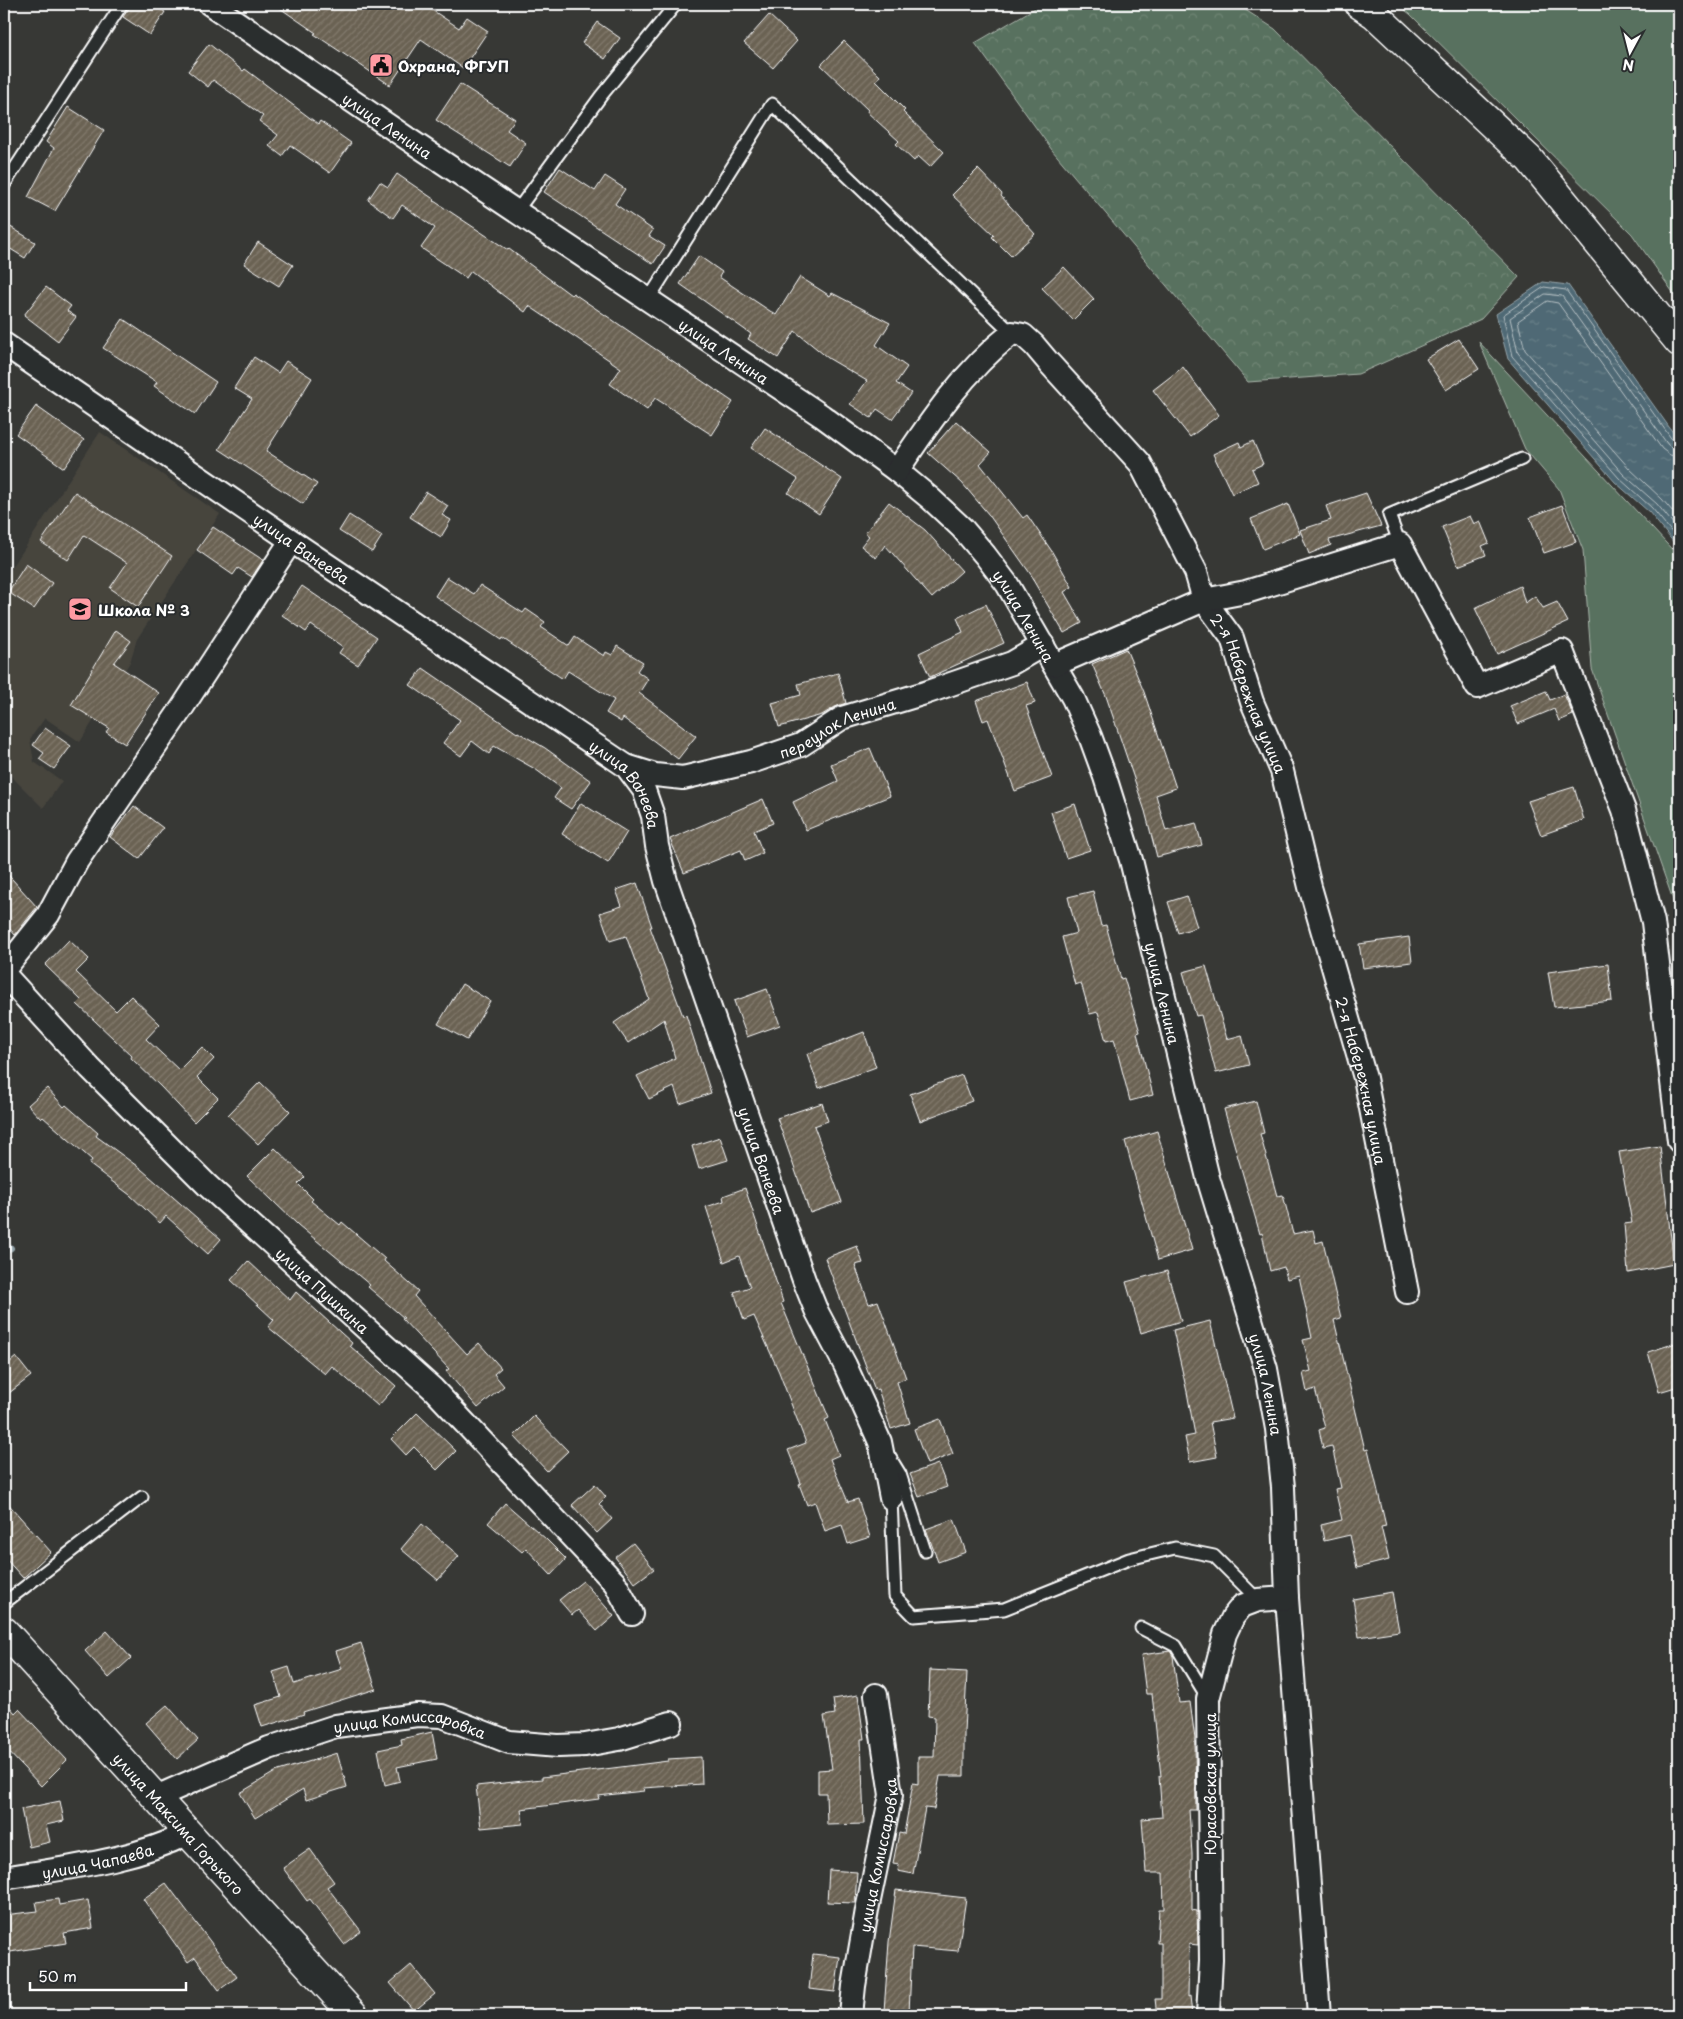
<svg xmlns="http://www.w3.org/2000/svg" width="1683" height="2019" viewBox="0 0 1683 2019" font-family="'Playpen Sans',sans-serif">
<style>
.built{fill:#47453e}
.grass{fill:#58715e;stroke:#acb8ae}
.forest{fill:url(#forest-crowns);stroke:#acb8ae}
.water{fill:url(#water-ripples);stroke:#95a5ac}
.lines{fill:none;stroke-linecap:round;stroke-linejoin:round}
.shore{stroke:#b9c3c7;stroke-width:1}
.stream{stroke:#95a5ac;stroke-width:6}
.building{fill:url(#building-hatch);stroke:#fff}
.lane-casing{stroke:#fff;stroke-width:15}
.street-casing{stroke:#fff;stroke-width:26}
.secondary-casing{stroke:#fff;stroke-width:31}
.lane{stroke:#2a2d2e;stroke-width:11}
.street{stroke:#2a2d2e;stroke-width:22}
.secondary{stroke:#2a2d2e;stroke-width:28}
.labels{text-anchor:middle;dominant-baseline:central;stroke-width:4;stroke-linejoin:round;paint-order:stroke}
.poi-label{font-size:15px;font-weight:bold;fill:#fff;stroke:#2a2d2e;text-anchor:start}
.street-label{font-size:15px;fill:#fff;stroke:#2a2d2e}
</style>
<defs>
<pattern id="forest-crowns" width="20" height="18" patternUnits="userSpaceOnUse" patternTransform="scale(1.25)"><rect width="20" height="18" fill="#58715e"/><path d="M2 6a3 3 0 1 1 6 0M12 15a3 3 0 1 1 6 0" fill="none" stroke="#718676"/></pattern>
<pattern id="water-ripples" width="26" height="14" patternUnits="userSpaceOnUse" patternTransform="scale(1.25)"><rect width="26" height="14" fill="#4f6974"/><path d="M2 4q2-2 4 0t4 0M15 11q2-2 4 0t4 0" fill="none" stroke="#698089"/></pattern>
<pattern id="building-hatch" width="6" height="6" patternUnits="userSpaceOnUse" patternTransform="scale(1.25)"><rect width="6" height="6" fill="#6b6253"/><path d="M-1 1l2-2M0 6l6-6M5 7l2-2" fill="none" stroke="#817a6d"/></pattern>
</defs>
<rect width="100%" height="100%" fill="#373835"/>
<filter id="ink" filterUnits="userSpaceOnUse"><feTurbulence type="fractalNoise" baseFrequency=".02" numOctaves="2"/><feDisplacementMap in="SourceGraphic" scale="10" xChannelSelector="R" yChannelSelector="G"/><feConvolveMatrix kernelMatrix="1 2 1 2 8 2 1 2 1" color-interpolation-filters="sRGB"/></filter>
<g filter="url(#ink)">
<polygon class="built" points="100,432 220,514 137,639 130,662 80,742 45,718 30,739 34,762 62,781 43,808 4,769 4,580"/>
<g class="grass">
<polygon points="1397,4 1679,4 1679,301 1632,234 1410,14"/>
<polygon points="1479,342 1679,557 1679,917 1592,669 1583,550 1559,489 1525,449"/>
</g>
<polygon class="forest" points="1042,4 1236,4 1275,29 1519,277 1481,319 1358,374 1248,382 1052,150 975,43"/>
<polygon class="water" points="1543,282 1568,285 1679,441 1679,549 1649,512 1615,482 1508,359 1496,314"/>
<g class="lines">
<g class="shore">
<polyline points="1679,443 1673,441 1566,290 1544,287 1503,315 1512,356 1619,478 1652,508 1679,541"/>
<polyline points="1679,449 1673,448 1668,445 1562,296 1545,294 1510,318 1518,353 1623,474 1657,504 1679,531"/>
<polyline points="1679,457 1670,455 1662,449 1558,303 1547,301 1518,321 1525,350 1629,468 1662,499 1679,519"/>
</g>
<polyline class="stream" points="4,1253 11,1248"/>
</g>
<g class="building">
<polygon points="132,4 152,4 165,12 150,35 123,17"/>
<polygon points="274,4 423,4 459,28 467,17 488,31 463,68 421,39 390,85 314,34 316,33"/>
<polygon points="769,15 797,41 773,68 744,43"/>
<polygon points="597,22 620,38 605,59 582,43"/>
<polygon points="844,41 880,76 876,81 905,110 903,112 944,152 930,167 918,156 914,161 896,144 899,141 867,112 868,110 821,65"/>
<polygon points="209,44 243,71 245,69 318,124 320,121 351,143 330,173 290,145 282,156 269,146 278,135 259,121 263,116 213,80 208,87 188,71"/>
<polygon points="460,84 515,119 507,130 526,143 510,167 436,120"/>
<polygon points="68,107 104,130 55,211 28,197 54,148 46,142"/>
<polygon points="560,168 595,191 605,176 625,189 615,204 653,230 649,236 665,246 653,264 544,192"/>
<polygon points="978,169 1002,194 1001,196 1035,234 1011,256 992,237 994,235 952,195"/>
<polygon points="397,174 435,200 434,201 508,250 509,249 571,295 573,293 733,402 712,435 655,398 647,410 610,384 621,368 529,306 525,312 471,271 466,278 421,248 435,228 402,205 393,218 368,200 380,182 388,187"/>
<polygon points="4,223 35,242 25,258 4,245"/>
<polygon points="258,242 293,265 279,286 244,264"/>
<polygon points="699,256 722,272 719,277 776,315 800,277 830,296 832,293 890,323 876,345 907,367 896,383 911,393 892,419 877,409 871,418 850,404 867,381 828,358 795,331 778,358 748,339 751,334 680,284"/>
<polygon points="1064,267 1094,299 1073,320 1042,288"/>
<polygon points="46,287 71,306 67,311 76,317 58,341 24,315"/>
<polygon points="123,319 216,382 195,414 154,386 157,382 103,348"/>
<polygon points="1459,339 1479,369 1446,390 1426,359"/>
<polygon points="254,357 278,373 286,361 312,378 266,451 317,484 303,504 219,449 252,399 234,388"/>
<polygon points="1183,367 1219,415 1190,437 1153,390"/>
<polygon points="36,406 84,440 64,468 16,434"/>
<polygon points="956,421 991,452 980,464 1023,518 1027,515 1051,550 1072,587 1064,592 1082,623 1064,633 1033,580 1034,579 989,515 962,483 928,453"/>
<polygon points="765,428 842,479 819,514 788,493 798,479 751,448"/>
<polygon points="1253,441 1263,464 1252,469 1258,482 1232,494 1213,454 1239,442 1241,447"/>
<polygon points="75,492 172,556 138,607 110,588 127,563 84,535 68,560 41,542"/>
<polygon points="426,492 448,506 442,515 451,520 441,537 410,517"/>
<polygon points="1366,493 1381,526 1329,540 1331,545 1309,554 1300,530 1331,520 1326,506"/>
<polygon points="889,502 925,530 962,571 932,598 885,545 876,558 861,546 869,536 865,533"/>
<polygon points="1288,504 1300,534 1263,549 1251,519"/>
<polygon points="1562,505 1576,542 1544,553 1530,517"/>
<polygon points="349,515 382,536 372,552 339,531"/>
<polygon points="1470,516 1474,524 1480,521 1489,543 1482,546 1486,555 1458,566 1442,527"/>
<polygon points="213,527 263,560 252,577 238,568 233,575 197,550"/>
<polygon points="26,564 52,583 34,609 8,592"/>
<polygon points="447,577 474,594 480,585 523,613 526,609 545,622 541,627 569,646 575,637 604,656 606,652 612,655 617,646 643,662 637,671 648,679 639,693 696,736 678,759 623,718 621,722 606,713 614,700 568,671 563,679 502,638 501,640 435,596"/>
<polygon points="302,586 377,637 358,665 339,653 343,647 311,625 306,632 282,615"/>
<polygon points="1520,586 1525,603 1535,596 1543,608 1557,602 1568,622 1497,654 1475,608"/>
<polygon points="986,604 1004,643 930,677 919,653 963,632 957,618"/>
<polygon points="116,630 131,641 114,663 159,693 125,744 106,732 109,728 71,705"/>
<polygon points="1126,649 1144,692 1176,788 1156,795 1166,831 1196,823 1202,845 1157,857 1145,811 1106,696 1092,664"/>
<polygon points="423,668 517,733 518,732 545,748 591,781 571,809 554,798 561,788 535,769 494,746 489,754 472,741 461,756 443,743 460,720 410,685"/>
<polygon points="838,673 846,703 835,707 822,715 779,727 772,703 801,695 798,684"/>
<polygon points="1027,682 1035,703 1026,706 1052,777 1015,791 988,719 983,721 976,701"/>
<polygon points="1546,691 1550,700 1564,694 1573,715 1559,721 1554,709 1518,724 1510,706"/>
<polygon points="45,728 71,746 54,769 39,759 44,753 33,745"/>
<polygon points="870,748 890,796 806,830 793,802 838,781 831,764"/>
<polygon points="1574,787 1584,820 1541,835 1528,801"/>
<polygon points="763,799 773,823 754,831 763,853 745,861 741,850 684,873 670,839"/>
<polygon points="581,803 627,832 608,863 562,834"/>
<polygon points="1075,804 1090,850 1066,858 1051,812"/>
<polygon points="134,806 163,828 139,859 110,837"/>
<polygon points="4,870 37,907 15,935 4,922"/>
<polygon points="637,883 652,927 650,927 683,1016 686,1015 711,1093 680,1104 674,1087 649,1099 637,1076 675,1058 664,1019 628,1043 614,1023 649,999 626,936 610,941 600,913 622,906 616,890"/>
<polygon points="1093,891 1101,926 1106,925 1121,979 1124,978 1140,1032 1137,1033 1153,1095 1130,1101 1114,1039 1106,1041 1098,1012 1090,1014 1081,983 1075,985 1062,937 1077,933 1068,897"/>
<polygon points="1187,896 1197,927 1178,933 1168,902"/>
<polygon points="1409,937 1412,962 1363,968 1359,944"/>
<polygon points="69,940 89,959 76,972 116,1011 131,996 160,1024 146,1039 179,1070 202,1047 214,1059 197,1077 218,1098 194,1122 161,1087 131,1058 132,1056 77,1004 81,1000 45,965"/>
<polygon points="1608,964 1612,1001 1554,1007 1548,972"/>
<polygon points="1206,966 1227,1039 1242,1035 1249,1065 1216,1073 1201,1015 1196,1016 1183,972"/>
<polygon points="462,984 490,1001 467,1040 438,1024"/>
<polygon points="767,989 780,1025 747,1037 734,1001"/>
<polygon points="864,1032 876,1067 819,1088 807,1054"/>
<polygon points="962,1075 972,1101 920,1121 910,1094"/>
<polygon points="260,1082 290,1111 258,1144 228,1115"/>
<polygon points="47,1088 64,1107 66,1105 98,1133 96,1136 141,1169 221,1239 208,1254 166,1216 160,1223 130,1195 89,1164 92,1160 43,1117 41,1119 28,1105"/>
<polygon points="1256,1101 1264,1133 1260,1134 1277,1196 1283,1195 1293,1234 1313,1230 1316,1243 1323,1241 1341,1318 1334,1320 1365,1450 1368,1449 1386,1526 1381,1527 1389,1560 1357,1568 1350,1535 1324,1541 1321,1525 1342,1520 1335,1489 1341,1488 1332,1446 1323,1448 1319,1430 1325,1428 1315,1389 1307,1392 1303,1373 1311,1371 1303,1340 1312,1338 1299,1276 1287,1279 1284,1267 1270,1271 1262,1233 1260,1234 1224,1109"/>
<polygon points="822,1103 828,1121 814,1126 842,1202 810,1213 777,1118"/>
<polygon points="1157,1131 1192,1250 1158,1260 1125,1141"/>
<polygon points="720,1137 728,1160 699,1169 692,1146"/>
<polygon points="1660,1146 1674,1264 1628,1273 1624,1224 1632,1223 1619,1152"/>
<polygon points="275,1148 305,1177 298,1184 313,1199 311,1201 340,1225 342,1222 385,1259 384,1261 418,1291 414,1296 467,1354 479,1343 501,1368 494,1374 504,1386 478,1408 446,1371 449,1369 402,1319 404,1318 368,1287 370,1285 298,1225 247,1176"/>
<polygon points="745,1188 783,1302 781,1303 829,1418 825,1420 839,1455 830,1459 848,1502 858,1499 870,1537 848,1544 842,1525 825,1531 815,1502 807,1505 799,1484 801,1483 788,1450 806,1443 779,1372 754,1316 744,1320 734,1292 750,1287 739,1256 724,1262 706,1207 724,1201 723,1196"/>
<polygon points="857,1246 863,1263 855,1265 869,1304 878,1301 906,1378 897,1382 910,1423 891,1429 878,1389 875,1390 825,1258"/>
<polygon points="248,1261 290,1300 296,1292 352,1343 350,1346 396,1386 378,1406 332,1366 325,1374 268,1327 274,1320 231,1280"/>
<polygon points="1167,1271 1181,1321 1141,1333 1126,1282"/>
<polygon points="1210,1321 1233,1418 1210,1422 1217,1457 1190,1462 1185,1437 1195,1435 1187,1392 1173,1330"/>
<polygon points="1679,1342 1679,1386 1659,1392 1648,1352"/>
<polygon points="16,1357 31,1376 4,1397 4,1367"/>
<polygon points="417,1413 456,1451 437,1470 414,1447 406,1455 391,1439"/>
<polygon points="534,1416 568,1451 547,1471 514,1436"/>
<polygon points="940,1419 953,1454 927,1464 914,1429"/>
<polygon points="938,1464 947,1487 919,1497 910,1474"/>
<polygon points="595,1484 606,1497 599,1504 612,1519 597,1533 572,1505"/>
<polygon points="4,1499 51,1552 23,1578 4,1557"/>
<polygon points="505,1503 546,1539 566,1559 551,1575 526,1548 522,1552 488,1523"/>
<polygon points="954,1519 966,1552 938,1562 926,1529"/>
<polygon points="422,1524 459,1556 438,1580 401,1549"/>
<polygon points="633,1543 654,1569 635,1583 615,1557"/>
<polygon points="583,1581 614,1616 597,1631 578,1610 572,1615 559,1600"/>
<polygon points="1392,1592 1399,1631 1359,1637 1353,1599"/>
<polygon points="107,1631 131,1658 109,1678 85,1651"/>
<polygon points="361,1643 376,1689 303,1712 304,1714 262,1727 255,1705 281,1697 273,1672 289,1667 294,1684 342,1669 336,1651"/>
<polygon points="1170,1651 1173,1656 1179,1703 1190,1702 1195,1739 1196,1810 1189,1810 1192,1854 1192,1910 1197,1911 1198,1945 1189,1944 1188,1997 1190,1996 1192,2015 1157,2015 1155,1999 1161,1999 1161,1943 1157,1943 1159,1909 1164,1909 1163,1873 1146,1873 1142,1819 1162,1817 1159,1776 1161,1776 1152,1694 1146,1694 1141,1655"/>
<polygon points="930,1670 967,1672 964,1732 964,1776 940,1776 934,1809 925,1808 913,1874 898,1871 899,1864 893,1863 899,1833 904,1834 913,1783 918,1784 918,1757 934,1757 935,1717 928,1716"/>
<polygon points="858,1695 864,1739 861,1739 864,1824 827,1825 826,1793 818,1793 818,1770 832,1769 824,1716 835,1714 833,1699"/>
<polygon points="4,1700 15,1713 19,1709 67,1760 41,1786 4,1747"/>
<polygon points="167,1705 198,1740 177,1759 146,1723"/>
<polygon points="432,1732 437,1759 397,1767 400,1781 385,1785 378,1750 402,1745 401,1739"/>
<polygon points="337,1753 347,1787 306,1800 303,1789 255,1818 240,1793 275,1772"/>
<polygon points="701,1757 702,1784 643,1788 644,1791 598,1796 599,1799 521,1809 523,1824 481,1828 476,1786 542,1779 542,1777 668,1761 668,1759"/>
<polygon points="60,1801 64,1821 46,1825 50,1842 29,1847 21,1809"/>
<polygon points="310,1849 334,1882 327,1887 361,1931 344,1944 310,1899 307,1901 283,1868"/>
<polygon points="829,1870 857,1872 855,1903 827,1902"/>
<polygon points="166,1883 237,1977 219,1990 195,1957 188,1962 143,1899"/>
<polygon points="896,1890 966,1898 958,1951 912,1947 909,2013 884,2011 889,1942"/>
<polygon points="58,1899 59,1905 88,1900 93,1928 64,1933 66,1943 4,1953 4,1915 38,1911 36,1902"/>
<polygon points="813,1954 840,1957 835,1992 809,1989"/>
<polygon points="411,1965 435,1994 414,2011 390,1983"/>
</g>
<g class="lines">
<g class="lane-casing">
<g id="lane">
<polyline points="4,185 122,4"/>
<polyline points="516,212 601,96 676,4"/>
<polyline points="648,300 772,104 1012,333"/>
<polyline points="1400,544 1389,515 1522,459"/>
<polyline points="889,1456 900,1474 925,1551"/>
<polyline points="891,1498 895,1596 914,1616 1004,1609 1129,1559 1175,1548 1214,1556 1258,1600"/>
<polyline points="4,1603 142,1497"/>
<polyline points="1141,1628 1176,1646 1207,1697"/>
</g>
</g>
<g class="street-casing">
<g id="street">
<path id="s1" d="M 210,4 L 408,139 L 822,416 L 897,471 L 931,499 L 962,528 L 985,555 L 1007,584 L 1073,698 L 1090,736 L 1105,777 L 1131,860 L 1208,1178 L 1266,1369 L 1277,1429 L 1283,1487 L 1287,1598 L 1319,2015"/>
<path id="s2" d="M 4,344 L 302,548 L 626,766 L 644,790 L 653,816 L 657,846 L 666,881 L 804,1280 L 816,1310 L 845,1365 L 880,1442 L 891,1498"/>
<path id="s3" d="M 897,471 C 930,421 965,370 1012,333 L 1023,335 L 1034,345 L 1050,364 L 1140,463 L 1196,572 L 1204,600 L 1232,638 L 1252,702 L 1282,771 L 1310,887 L 1365,1078 L 1407,1292"/>
<polyline points="1054,665 1204,600 1246,592 1400,544 1477,687 1562,651 1624,810 1653,922 1679,1141"/>
<path id="s4" d="M 626,766 L 655,775 L 683,778 L 751,762 L 801,745 L 842,718 L 925,693 L 1012,663 L 1043,645"/>
<polyline points="4,970 48,915 77,861 182,708 291,541"/>
<path id="s5" d="M 4,974 L 90,1068 L 208,1186 L 433,1389 L 615,1583 L 632,1614"/>
<path id="s6" d="M 156,1797 L 269,1748 L 336,1726 L 417,1715 L 442,1716 L 509,1742 L 558,1746 L 585,1745 L 619,1739 L 671,1723"/>
<path id="s7" d="M 4,1878 C 65,1868 132,1861 189,1833"/>
<path id="s8" d="M 851,2015 L 854,1986 L 867,1910 L 891,1795 L 876,1695"/>
<polyline points="1208,2015 1211,1960 1208,1699 1225,1634 1233,1617 1242,1606 1258,1600 1287,1598"/>
</g>
</g>
<g class="secondary-casing">
<g id="secondary">
<polyline points="1359,4 1374,14 1529,159 1679,342"/>
<path id="s9" d="M 4,1631 L 354,2015"/>
</g>
</g>
<use href="#lane" class="lane"/>
<use href="#street" class="street"/>
<use href="#secondary" class="secondary"/>
</g>
</g>
<defs>
<g id="civic-square" transform="scale(1.25)"><rect x="-9" y="-9" width="18" height="18" rx="4" fill="#ff9aa2" stroke="#2a2d2e"/><path d="M-.6-6.5H3V-4.5H.6V-3L4-1V1h2V6H-6V1h2V-1L-.6-3ZM-1.2 2.5V6h2.4V2.5Z" fill="#111"/></g>
<g id="school-square" transform="scale(1.25)"><rect x="-9" y="-9" width="18" height="18" rx="4" fill="#ff9aa2" stroke="#2a2d2e"/><path d="M0-5L7-2L0 1L-7-2ZM-4 1L0 2.5L4 1V4Q0 6-4 4Z" fill="#111"/></g>
</defs>
<g fill-rule="evenodd">
<use href="#civic-square" x="381" y="65"/>
<use href="#school-square" x="80" y="609"/>
</g>
<g class="labels">
<g class="poi-label">
<text x="398" y="65">Охрана, ФГУП</text>
<text x="98" y="609">Школа № 3</text>
</g>
<g class="street-label">
<text stroke="none"><textPath href="#s1" startOffset="215">улица Ленина</textPath></text>
<text stroke="none"><textPath href="#s1" startOffset="620">улица Ленина</textPath></text>
<text stroke="none"><textPath href="#s2" startOffset="361">улица Ванеева</textPath></text>
<text stroke="none"><textPath href="#s1" startOffset="1025">улица Ленина</textPath></text>
<text stroke="none"><textPath href="#s3" startOffset="621">2-я Набережная улица</textPath></text>
<text stroke="none"><textPath href="#s4" startOffset="222">переулок Ленина</textPath></text>
<text stroke="none"><textPath href="#s2" startOffset="766">улица Ванеева</textPath></text>
<text stroke="none"><textPath href="#s1" startOffset="1430">улица Ленина</textPath></text>
<text stroke="none"><textPath href="#s3" startOffset="1026">2-я Набережная улица</textPath></text>
<text stroke="none"><textPath href="#s2" startOffset="1171">улица Ванеева</textPath></text>
<text stroke="none"><textPath href="#s5" startOffset="449">улица Пушкина</textPath></text>
<text stroke="none"><textPath href="#s1" startOffset="1835">улица Ленина</textPath></text>
<text stroke="none"><textPath href="#s6" startOffset="269">улица Комиссаровка</textPath></text>
<text transform="translate(1209 1784) rotate(-90)">Юрасовская улица</text>
<text stroke="none"><textPath href="#s9" startOffset="260">улица Максима Горького</textPath></text>
<text stroke="none"><textPath href="#s8" startOffset="162">улица Комиссаровка</textPath></text>
<text stroke="none"><textPath href="#s7" startOffset="95">улица Чапаева</textPath></text>
</g>
</g>
<rect width="1683" height="2019" fill="none" stroke="#2a2d2e" stroke-width="20"/>
<rect x="10" y="10" width="1663" height="1999" fill="none" stroke="#fff" stroke-width="2" filter="url(#ink)"/>
<g transform="translate(1630 52) rotate(187)" stroke="#2a2d2e" stroke-width="4" paint-order="stroke">
<path d="M0-4L9 19L0 12L-9 19Z" fill="#ffffff"/>
<text y="-8" font-size="14" font-weight="bold" text-anchor="middle" fill="#ffffff">N</text>
</g>
<path d="M30 1982v8h156v-8" fill="none" stroke="#ffffff" stroke-width="2.5"/>
<text x="38" y="1982" font-size="15" fill="#ffffff" stroke="#2a2d2e" stroke-width="4" paint-order="stroke">50 m</text>
</svg>
